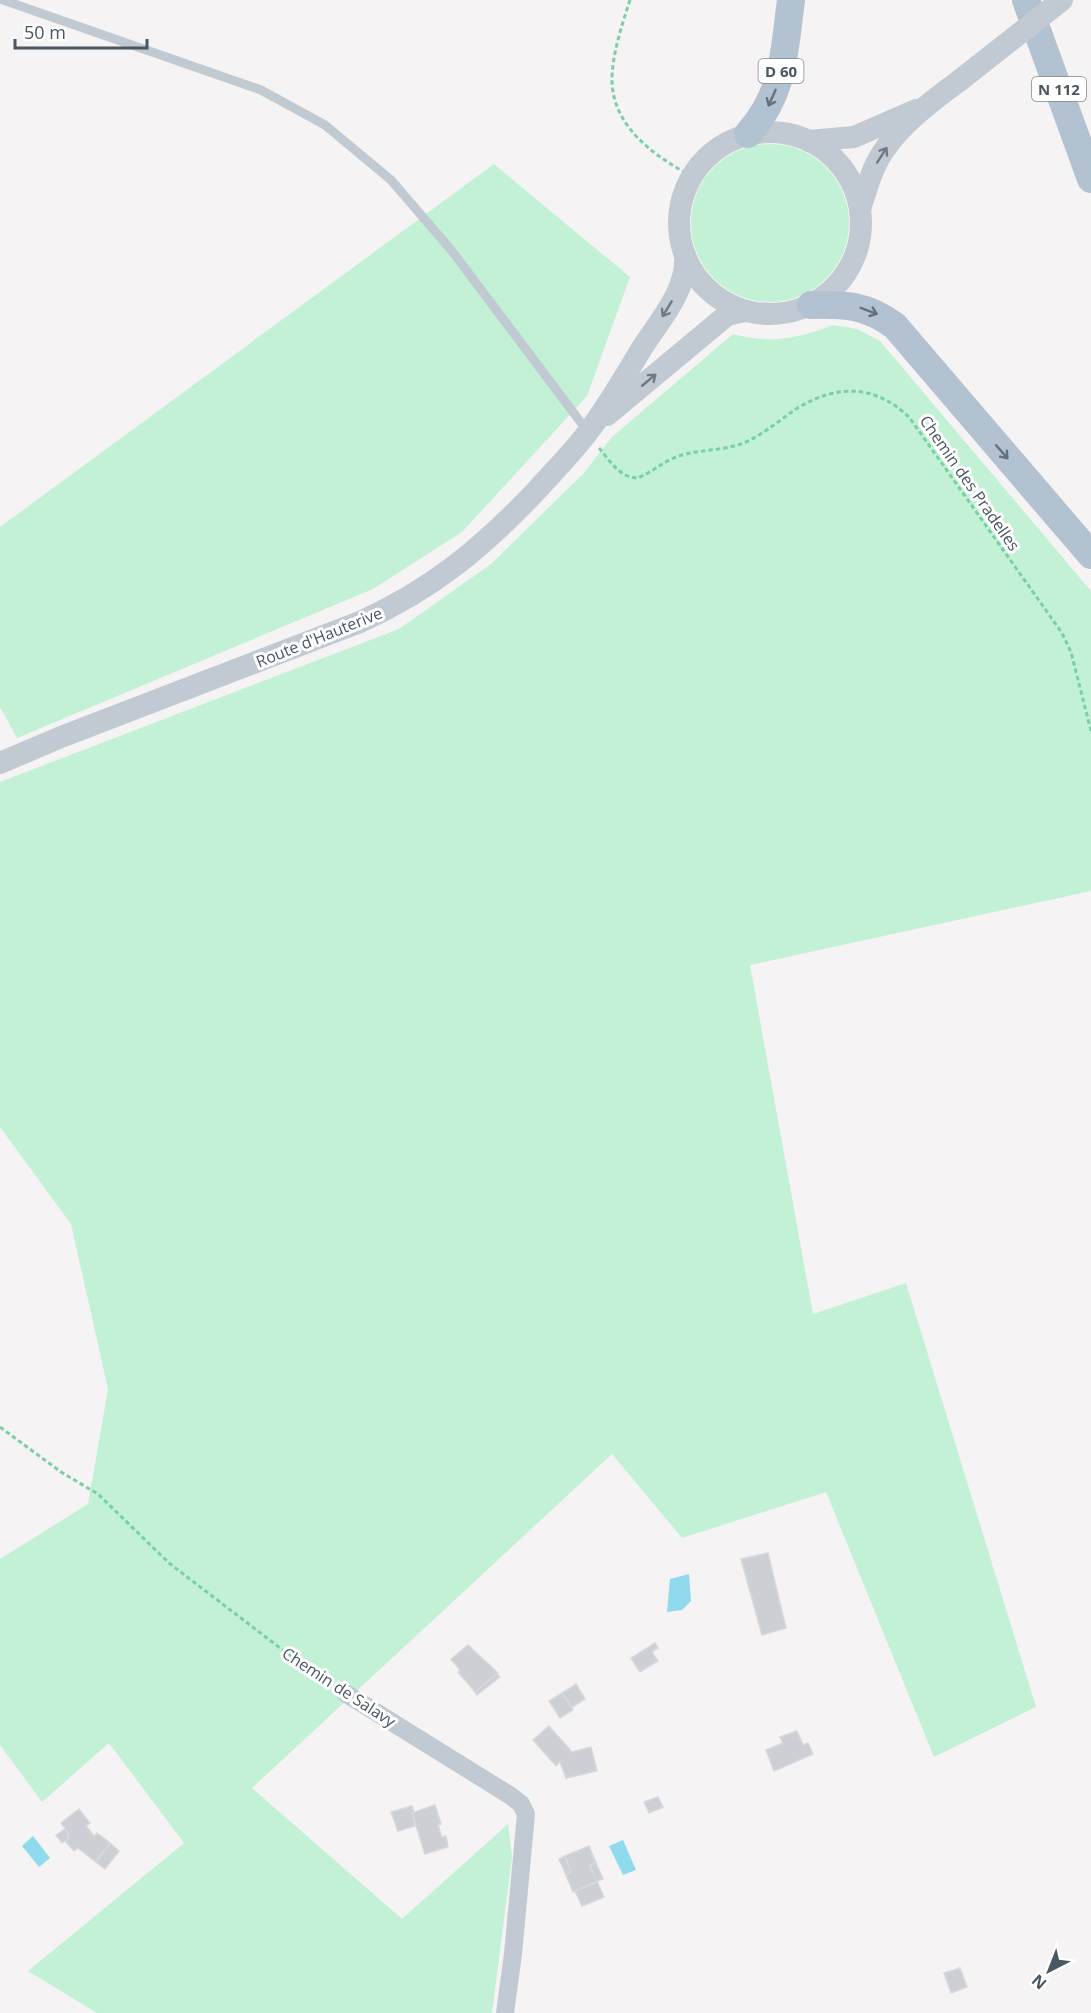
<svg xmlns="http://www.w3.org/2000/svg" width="1091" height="2013" viewBox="0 0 1091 2013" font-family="'Open Sans',sans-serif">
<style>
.green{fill:#c3f1d5}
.water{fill:#90daee}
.building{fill:#cdcfd5;stroke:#d7d9de;stroke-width:1.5}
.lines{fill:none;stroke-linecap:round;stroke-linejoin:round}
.path{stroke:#7ad0a6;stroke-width:3;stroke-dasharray:4.5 3;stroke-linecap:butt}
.service{stroke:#c1cad2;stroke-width:9}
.minor{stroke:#c1cad2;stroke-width:18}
.tertiary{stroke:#c1cad2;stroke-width:22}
.primary{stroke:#b3c2d1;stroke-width:28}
.tertiary-bridge{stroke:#c1cad2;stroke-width:22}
.oneway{stroke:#64717d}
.oneway2{stroke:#6e7983}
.labels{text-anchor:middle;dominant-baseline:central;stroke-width:6;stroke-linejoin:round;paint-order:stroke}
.shield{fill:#fff;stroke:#808990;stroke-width:1.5}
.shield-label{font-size:15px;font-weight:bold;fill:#4a5661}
.street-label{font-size:16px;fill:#4a5661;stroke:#fff}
</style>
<rect width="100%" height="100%" fill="#f5f3f3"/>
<g class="green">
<circle cx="770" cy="223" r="79"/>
<polygon points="494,164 630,277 587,396 462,532 373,589 17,738 0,707 0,527"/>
<path d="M 833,325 L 857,329 L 880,341 L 1091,591 L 1091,891 L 750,965 L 813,1314 L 906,1283 L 1036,1707 L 934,1757 L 826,1492 L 682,1538 L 612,1454 L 252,1788 L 402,1919 L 508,1824 L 512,1857 L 492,2013 L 97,2013 L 28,1971 L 184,1843 L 109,1743 L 42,1802 L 0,1745 L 0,1559 L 88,1504 L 108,1389 L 71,1224 L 0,1127 L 0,782 L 399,629 L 491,564 L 583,474 L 612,437 L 733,334 C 770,344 797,339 833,325 Z"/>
</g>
<g class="water">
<polygon points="689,1574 691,1601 682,1610 667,1612 670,1579"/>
<polygon points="33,1836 50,1858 39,1867 22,1846"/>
<polygon points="623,1840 636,1870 623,1875 609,1846"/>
</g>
<g class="building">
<polygon points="768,1553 786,1628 762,1635 741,1559"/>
<polygon points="655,1643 658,1648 652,1652 658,1661 640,1672 631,1658"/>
<polygon points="468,1645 498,1673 475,1692 458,1672 460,1670 451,1659"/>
<polygon points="497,1674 500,1677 477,1695 475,1692"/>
<polygon points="576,1684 585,1699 571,1708 562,1693"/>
<polygon points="562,1693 573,1710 560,1718 549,1701"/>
<polygon points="549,1726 572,1752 591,1747 597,1771 566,1778 560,1762 556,1766 533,1740"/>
<polygon points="797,1731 803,1745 808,1743 813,1754 774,1771 766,1750 783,1743 780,1737"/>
<polygon points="658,1797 663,1807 649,1813 644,1802"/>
<polygon points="435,1805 441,1824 438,1825 442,1837 446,1836 448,1847 425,1854 412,1813"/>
<polygon points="412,1806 414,1812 412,1813 415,1826 398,1831 391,1812"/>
<polygon points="79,1809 90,1823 86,1826 94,1836 97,1833 110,1843 96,1862 78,1848 74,1851 65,1841 69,1834 61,1823"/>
<polygon points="65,1829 69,1834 68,1839 62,1843 56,1835"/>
<polygon points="110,1843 119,1851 105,1869 96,1862"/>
<polygon points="589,1846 596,1863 590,1865 597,1882 573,1892 566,1875 571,1872 565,1856"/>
<polygon points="565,1856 571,1872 566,1875 559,1859"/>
<polygon points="596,1863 603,1879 597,1881 604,1897 582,1906 575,1891 597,1882 590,1865"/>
<polygon points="960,1968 967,1987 951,1993 944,1973"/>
</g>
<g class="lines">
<g class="path">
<path d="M 630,0 C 622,25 612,54 612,81 C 613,127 655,157 692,176"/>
<path d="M 599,448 C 610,461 620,478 638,478 C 652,472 664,461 679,456 C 701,449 725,451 746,442 C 765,433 780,420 796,409 C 837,384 874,384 909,417 L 1062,633 L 1071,652 L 1091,731"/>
<polyline points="0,1427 61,1472 98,1494 169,1563 280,1648 332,1684"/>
</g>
<polyline class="service" points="3,0 261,90 325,125 391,180 452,251 588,432"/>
<polyline class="minor" points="345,1693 511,1796 521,1804 526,1814 513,1954 505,2013"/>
<g class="tertiary">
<circle cx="770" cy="223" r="91"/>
<polyline points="809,141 854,137 916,110"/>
<path d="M 860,209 C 865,194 869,178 876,164 C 892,131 930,102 959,81"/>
<polyline points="607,415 727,315 745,311"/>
<path d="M 0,763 L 61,737 L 360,622 C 433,589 483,547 537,490 C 554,471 573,452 588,432 C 608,406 625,376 642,348 C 660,320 688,289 685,255"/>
</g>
<g class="primary">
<polyline points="1026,0 1091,179"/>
<path d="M 748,134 C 785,92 784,52 791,0"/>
<path d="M 811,305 C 845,304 867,305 895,326 L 1091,555"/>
</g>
<polyline class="tertiary-bridge" points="959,81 1062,0"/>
</g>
<defs><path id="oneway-shaft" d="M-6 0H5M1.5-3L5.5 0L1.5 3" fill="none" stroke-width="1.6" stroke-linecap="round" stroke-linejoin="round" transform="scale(1.5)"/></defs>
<g class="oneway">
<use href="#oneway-shaft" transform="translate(772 98) rotate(114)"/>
<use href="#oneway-shaft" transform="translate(869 311) rotate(21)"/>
<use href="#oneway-shaft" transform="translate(1002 452) rotate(49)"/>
</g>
<g class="oneway2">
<use href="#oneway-shaft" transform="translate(882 155) rotate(-57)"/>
<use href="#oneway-shaft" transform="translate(667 309) rotate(121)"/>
<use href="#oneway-shaft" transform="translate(649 380) rotate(-40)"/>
</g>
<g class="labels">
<g class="shield">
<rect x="758.5" y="59" width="45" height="24" rx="4.5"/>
<rect x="1032" y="77" width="54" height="24" rx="4.5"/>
</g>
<g class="shield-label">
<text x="781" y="71">D 60</text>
<text x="1059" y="89">N 112</text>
</g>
<g class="street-label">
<text transform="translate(970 483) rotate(55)">Chemin des Pradelles</text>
<text transform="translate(319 637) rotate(-22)">Route d'Hauterive</text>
<text transform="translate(339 1687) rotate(33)">Chemin de Salavy</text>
</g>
</g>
<g transform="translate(1049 1971) rotate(222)" stroke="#ffffff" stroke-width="4.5" paint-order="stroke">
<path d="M0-4.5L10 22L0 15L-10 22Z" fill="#4a5661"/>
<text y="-9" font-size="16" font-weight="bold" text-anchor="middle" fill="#4a5661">N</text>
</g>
<path d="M15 39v9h132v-9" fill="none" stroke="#4a5661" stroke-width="3"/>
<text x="24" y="39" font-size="18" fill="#4a5661" stroke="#ffffff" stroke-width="4.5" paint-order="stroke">50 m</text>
</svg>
